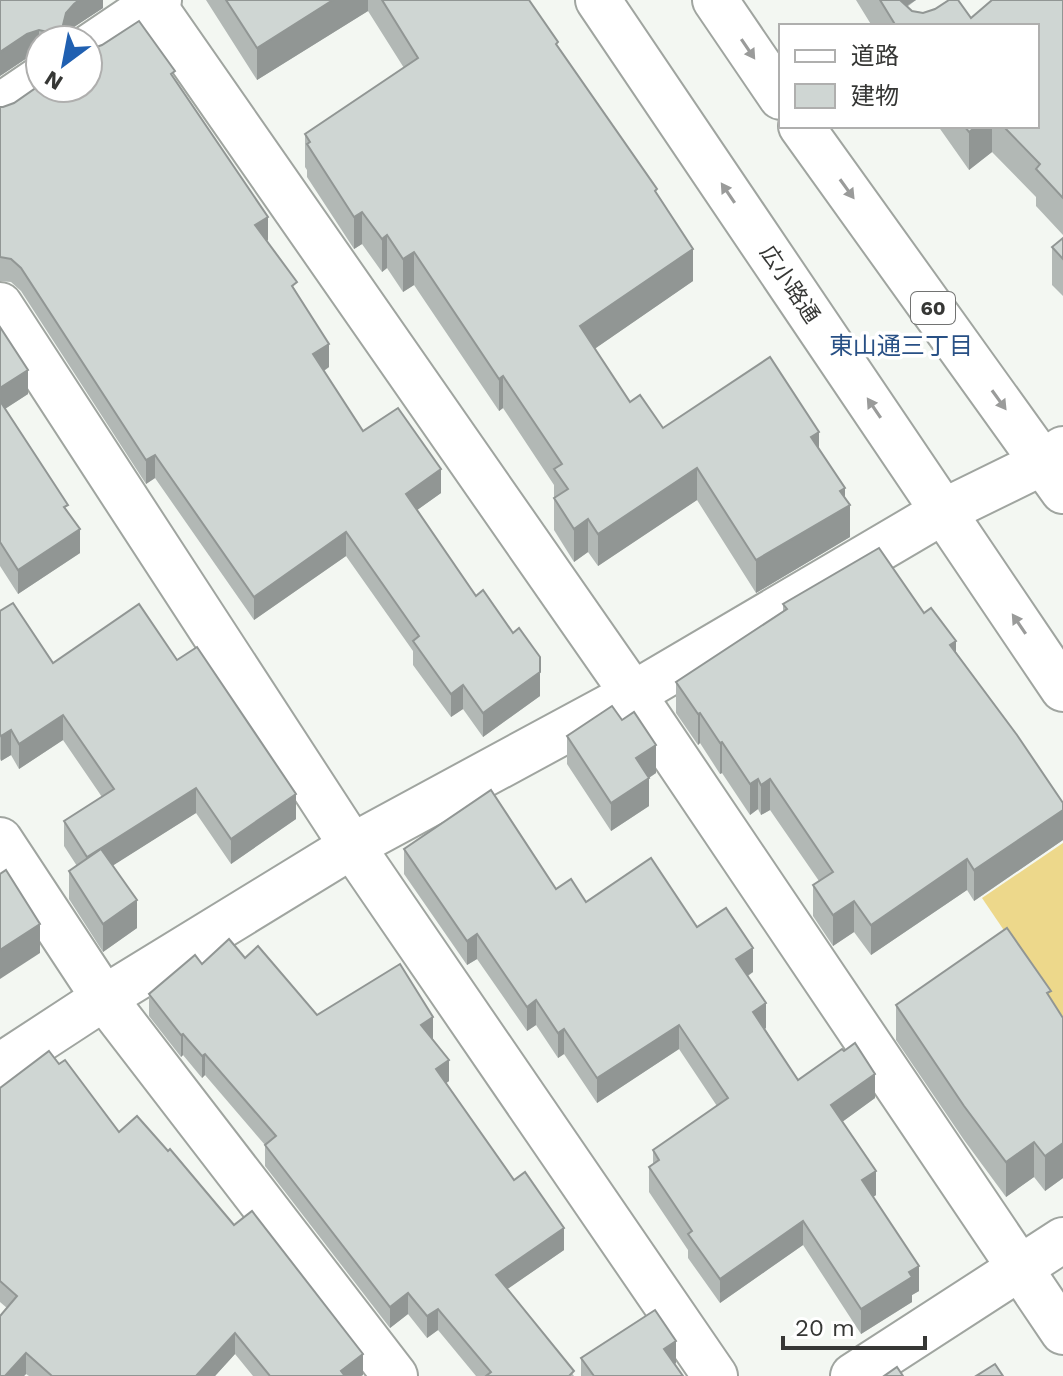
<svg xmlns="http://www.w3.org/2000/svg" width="1063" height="1376" viewBox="0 0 1063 1376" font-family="'Work Sans','Noto Sans JP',sans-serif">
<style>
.green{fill:#edd88b}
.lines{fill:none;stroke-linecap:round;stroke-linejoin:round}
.minor-casing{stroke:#a0a5a0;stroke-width:48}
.major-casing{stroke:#a0a5a0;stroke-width:48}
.minor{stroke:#fff;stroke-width:44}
.major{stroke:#fff;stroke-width:44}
.wall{fill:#b2b8b5}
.shaded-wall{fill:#919694}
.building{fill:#cfd6d3;stroke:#919694;stroke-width:2}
.oneway{fill:#9a9b9a}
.labels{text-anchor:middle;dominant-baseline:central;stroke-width:7;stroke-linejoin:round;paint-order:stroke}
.shield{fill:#fff;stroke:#727372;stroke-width:2}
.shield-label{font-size:20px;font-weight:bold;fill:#363735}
.street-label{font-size:22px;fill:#363735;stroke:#fff}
.neighbourhood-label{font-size:24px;fill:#285085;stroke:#fff}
</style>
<rect width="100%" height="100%" fill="#f3f7f2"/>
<polygon class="green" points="1063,843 1063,1017 982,898"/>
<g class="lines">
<g class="minor-casing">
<g id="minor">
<polyline points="150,0 633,694 1063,1332"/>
<polyline points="88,48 159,0"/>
<polyline points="0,106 40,79"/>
<polyline points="0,305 352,846 715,1376"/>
<polyline points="0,840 104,998 395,1376"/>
<polyline points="0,1066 104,998 352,846 633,694 944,511 1044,462 1063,449"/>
<polyline points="853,1376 1063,1240"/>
</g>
</g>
<g class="major-casing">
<g id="major">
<polyline points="598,0 1063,689"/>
<polyline points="715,0 781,97"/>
<polyline points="801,126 1063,491"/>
</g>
</g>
<use href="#minor" class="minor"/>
<use href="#major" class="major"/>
</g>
<g class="wall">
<polygon points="0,0 103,0 103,8 74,27 66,36 70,40 40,40 40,54 27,58 0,76"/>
<polygon points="206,0 529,0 558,47 657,195 693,281 594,349 630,402 663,428 819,450 845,497 850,537 756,593 697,500 598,566 588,552 574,562 554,530 554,485 503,408 499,411 414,285 403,292 387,268 382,272 362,244 354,249 307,177 307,170 305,167 305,134 404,68 368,11 257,80"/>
<polygon points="856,0 916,0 907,7 912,11 971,18 1063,0 1063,235 1036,206 1036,197 992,152 969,170 938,126 1037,126 1037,26 872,26"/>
<polygon points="175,79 268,240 267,241 297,293 329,367 324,371 363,431 441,493 417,510 540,696 483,737 463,709 451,717 413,665 413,651 346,556 254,620 155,478 146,484 21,291 11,282 0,281 0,107"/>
<polygon points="1063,238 1063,296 1052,285 1052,247"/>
<polygon points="0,327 28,394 5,409 68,512 80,553 18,594 0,566"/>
<polygon points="783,604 924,613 956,652 1063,803 1063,840 974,901 967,890 871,955 854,932 833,946 813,916 813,885 819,881 770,810 761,815 758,809 750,815 722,773 720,774 700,743 698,745 676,713 676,682 783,611"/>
<polygon points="0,611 53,663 177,660 296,819 231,864 196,813 113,865 137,928 103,952 69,899 69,871 77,866 64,846 64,821 102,797 63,740 19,769 11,755 1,761 0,759"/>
<polygon points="567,736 656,773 649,778 649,806 611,831 567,764"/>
<polygon points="404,849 556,889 586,902 697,927 753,972 748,976 766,1028 765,1029 798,1080 875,1098 842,1122 876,1195 873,1197 919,1291 912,1295 912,1302 861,1334 803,1245 720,1303 688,1258 688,1250 649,1192 649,1167 653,1164 653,1150 717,1106 679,1049 597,1103 564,1054 558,1058 536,1025 527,1031 477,959 467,965 404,874"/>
<polygon points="245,958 317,1015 433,1039 449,1081 446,1083 564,1250 507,1289 574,1376 476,1376 438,1330 427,1338 408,1314 390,1328 265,1166 265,1145 205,1075 202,1078 183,1055 181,1057 149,1016 149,994 202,964"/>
<polygon points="1051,999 1063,1018 1063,1178 1045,1191 1034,1177 1006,1197 964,1140 896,1040 896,1005"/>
<polygon points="59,1064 119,1132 363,1375 361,1376 253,1376 235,1354 215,1376 29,1376 26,1374 24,1376 0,1376 7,1308 0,1302 0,1088"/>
<polygon points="581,1358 676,1363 675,1364 683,1376 581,1376"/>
</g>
<g class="shaded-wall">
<polygon points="79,0 103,0 103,8 74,27 66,36 63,25 66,13 74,4"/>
<polygon points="333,0 368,0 368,11 257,80 257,48"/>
<polygon points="897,0 916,0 908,5 899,16"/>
<polygon points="39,30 39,54 27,58 0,76 0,52 27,34"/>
<polygon points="977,126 992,126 992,152 969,170 969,132"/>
<polygon points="362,212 362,244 354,249 354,217"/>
<polygon points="268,217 268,240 255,249 255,225"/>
<polygon points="387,235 387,268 382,272 382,239"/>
<polygon points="693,249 693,281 580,359 580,326"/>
<polygon points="414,252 414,285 403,292 403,259"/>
<polygon points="329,344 329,367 313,378 313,354"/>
<polygon points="28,370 28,394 0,412 0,388"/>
<polygon points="503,376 503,408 499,411 499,379"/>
<polygon points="819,432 819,464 811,437"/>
<polygon points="155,455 155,478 146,484 146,460"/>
<polygon points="697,468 697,500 598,566 598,534"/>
<polygon points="441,469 441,493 406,518 406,494"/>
<polygon points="845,488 845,508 850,505 850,537 756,593 756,560"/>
<polygon points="588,519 588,552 574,562 574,529"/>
<polygon points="80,529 80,553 18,594 18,570"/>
<polygon points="346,532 346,556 254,620 254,597"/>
<polygon points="956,641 956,671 950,645"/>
<polygon points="540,672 540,696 483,737 483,713"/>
<polygon points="463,685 463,709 451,717 451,694"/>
<polygon points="700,713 700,743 698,745 698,714"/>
<polygon points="63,715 63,740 19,769 19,744"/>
<polygon points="11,730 11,755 1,761 1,736"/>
<polygon points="722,742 722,773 720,774 720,743"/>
<polygon points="656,745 656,773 636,786 636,758"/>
<polygon points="649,778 649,806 611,831 611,803"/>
<polygon points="758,779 758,809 750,815 750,784"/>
<polygon points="770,779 770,810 761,815 761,785"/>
<polygon points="196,788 196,813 87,882 87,857"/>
<polygon points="296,794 296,819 231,864 231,839"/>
<polygon points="1063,810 1063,840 974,901 974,870"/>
<polygon points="967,859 967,890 871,955 871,925"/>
<polygon points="137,900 137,928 103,952 103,924"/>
<polygon points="854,901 854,932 833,946 833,915"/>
<polygon points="40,924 40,953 0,979 0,950"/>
<polygon points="477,934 477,959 467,965 467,941"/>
<polygon points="753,948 753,972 736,983 736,959"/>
<polygon points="536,1000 536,1025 527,1031 527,1007"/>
<polygon points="766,1003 766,1028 753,1037 753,1012"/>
<polygon points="433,1017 433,1039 421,1046 421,1025"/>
<polygon points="679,1025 679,1049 597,1103 597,1078"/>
<polygon points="564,1029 564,1054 558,1058 558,1033"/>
<polygon points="183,1034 183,1055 181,1057 181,1035"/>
<polygon points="205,1054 205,1075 202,1078 202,1056"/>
<polygon points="449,1060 449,1081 436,1091 436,1069"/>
<polygon points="875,1074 875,1098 831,1130 831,1105"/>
<polygon points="1034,1142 1034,1177 1006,1197 1006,1162"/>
<polygon points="1063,1143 1063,1178 1045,1191 1045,1156"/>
<polygon points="876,1171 876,1195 862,1205 862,1180"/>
<polygon points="803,1221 803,1245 720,1303 720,1279"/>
<polygon points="564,1228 564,1250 496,1297 496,1275"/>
<polygon points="919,1266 919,1291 912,1295 912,1302 861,1334 861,1309 909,1272"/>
<polygon points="408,1293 408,1314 390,1328 390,1307"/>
<polygon points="438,1309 438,1330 427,1338 427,1316"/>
<polygon points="235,1333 235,1354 215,1376 196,1376"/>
<polygon points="676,1341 676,1363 664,1371 664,1349"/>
<polygon points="26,1353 26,1374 24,1376 5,1376"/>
<polygon points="363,1354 363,1375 361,1376 341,1376 341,1371"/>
</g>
<g class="building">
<polygon points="0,0 79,0 74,4 66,13 63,25 67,38 70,40 59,40 52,33 39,30 27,34 0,52"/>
<polygon points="226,0 333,0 257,48"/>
<polygon points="382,0 529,0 558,42 556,44 657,189 655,191 693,249 580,326 630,402 640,395 663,428 770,357 819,432 811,437 845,488 840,491 850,505 756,560 697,468 598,534 588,519 574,529 554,498 568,489 554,469 562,464 503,376 499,379 414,252 403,259 387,235 382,239 362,212 354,217 307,144 310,142 305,134 418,58"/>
<polygon points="880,0 900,0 912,11 923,13 935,9 949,0 958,0 971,18 992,0 1063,0 1063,198 1036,169 1040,164 1003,126 1037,126 1037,26 896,26"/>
<polygon points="139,21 175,71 171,74 268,217 255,225 297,282 292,286 329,344 313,354 363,431 398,408 441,469 406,494 476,596 483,590 513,633 519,628 540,657 540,672 483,713 463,685 451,694 413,641 419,636 346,532 254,597 155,455 146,460 21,268 11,259 0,257 0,107 3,107 14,103 40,85 40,88 88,88 88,49 91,49 102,45"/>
<polygon points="964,126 977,126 969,132"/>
<polygon points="1063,238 1063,259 1052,247"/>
<polygon points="0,327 28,370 0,388"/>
<polygon points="0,401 68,505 64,507 80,529 18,570 0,542"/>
<polygon points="879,548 924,613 931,608 956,641 950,645 1017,735 1063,803 1063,810 974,870 967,859 871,925 854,901 833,915 813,885 833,872 770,779 761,785 758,779 750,784 722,742 720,743 700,713 698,714 676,682 787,609 783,604"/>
<polygon points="13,603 53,663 139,604 177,660 197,647 296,794 231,839 196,788 87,857 64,821 114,789 63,715 19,744 11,730 1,736 0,734 0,611"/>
<polygon points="612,706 622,720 634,712 656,745 636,758 649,778 611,803 567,736"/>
<polygon points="491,790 556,889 571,879 586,902 651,858 697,927 726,908 753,948 736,959 766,1003 753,1012 798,1080 842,1049 844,1051 855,1043 875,1074 831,1105 876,1171 862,1180 919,1266 909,1272 912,1277 861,1309 803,1221 720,1279 688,1234 692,1231 649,1167 659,1160 653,1150 728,1098 679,1025 597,1078 564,1029 558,1033 536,1000 527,1007 477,934 467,941 404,849"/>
<polygon points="101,849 137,900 103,924 69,871"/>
<polygon points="6,870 40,924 0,950 0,874"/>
<polygon points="1007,928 1051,991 1047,993 1063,1018 1063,1143 1045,1156 1034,1142 1006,1162 964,1106 896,1005"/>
<polygon points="229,939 245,958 258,946 317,1015 400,964 433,1017 421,1025 449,1060 436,1069 514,1180 525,1172 564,1228 496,1275 574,1371 569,1376 486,1376 491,1372 438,1309 427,1316 408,1293 390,1307 265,1145 276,1136 205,1054 202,1056 183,1034 181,1035 149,994 195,955 202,964"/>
<polygon points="49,1051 59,1064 65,1060 119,1132 137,1116 168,1151 170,1149 234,1225 252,1211 363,1354 341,1371 345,1376 270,1376 235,1333 196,1376 52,1376 26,1353 5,1376 0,1376 0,1316 17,1296 0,1281 0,1088"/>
<polygon points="655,1310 676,1341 664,1349 683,1376 594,1376 581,1358"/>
<polygon points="995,1364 1003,1376 976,1376"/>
<polygon points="897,1367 903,1376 884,1376"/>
</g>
<defs><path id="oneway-solid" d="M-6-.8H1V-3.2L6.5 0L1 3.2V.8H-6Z" transform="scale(2)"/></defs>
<g class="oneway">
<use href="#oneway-solid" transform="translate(748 49) rotate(56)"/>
<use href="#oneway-solid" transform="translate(847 189) rotate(54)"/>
<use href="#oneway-solid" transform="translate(728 193) rotate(-124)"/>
<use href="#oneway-solid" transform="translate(999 400) rotate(54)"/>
<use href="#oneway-solid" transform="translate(874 408) rotate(-124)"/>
<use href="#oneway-solid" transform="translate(1019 624) rotate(-124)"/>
</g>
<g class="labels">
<rect class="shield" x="911" y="292" width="44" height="32" rx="6"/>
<g class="shield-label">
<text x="933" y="308">60</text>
</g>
<g class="street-label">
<text transform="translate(790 284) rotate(56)">広小路通</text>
</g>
<g class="neighbourhood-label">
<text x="901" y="346">東山通三丁目</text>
</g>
</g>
<rect x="779" y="24" width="260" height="104" fill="#ffffff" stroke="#afafae" stroke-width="2"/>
<rect x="795" y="50" width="40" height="12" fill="#ffffff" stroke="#afafae" stroke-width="2"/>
<text x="851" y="64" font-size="24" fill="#363735">道路</text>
<rect x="795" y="84" width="40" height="24" fill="#cfd6d3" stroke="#afafae" stroke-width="2"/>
<text x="851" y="104" font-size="24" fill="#363735">建物</text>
<g transform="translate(64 64) rotate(212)"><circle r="38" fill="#ffffff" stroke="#afafae" stroke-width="2"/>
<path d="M0-6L14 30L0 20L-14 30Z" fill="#2060b1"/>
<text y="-12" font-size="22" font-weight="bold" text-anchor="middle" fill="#363735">N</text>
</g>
<path d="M783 1336v12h142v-12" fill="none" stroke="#363735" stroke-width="4"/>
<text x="795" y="1336" font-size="24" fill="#363735" stroke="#ffffff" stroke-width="6" paint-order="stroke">20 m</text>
</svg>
